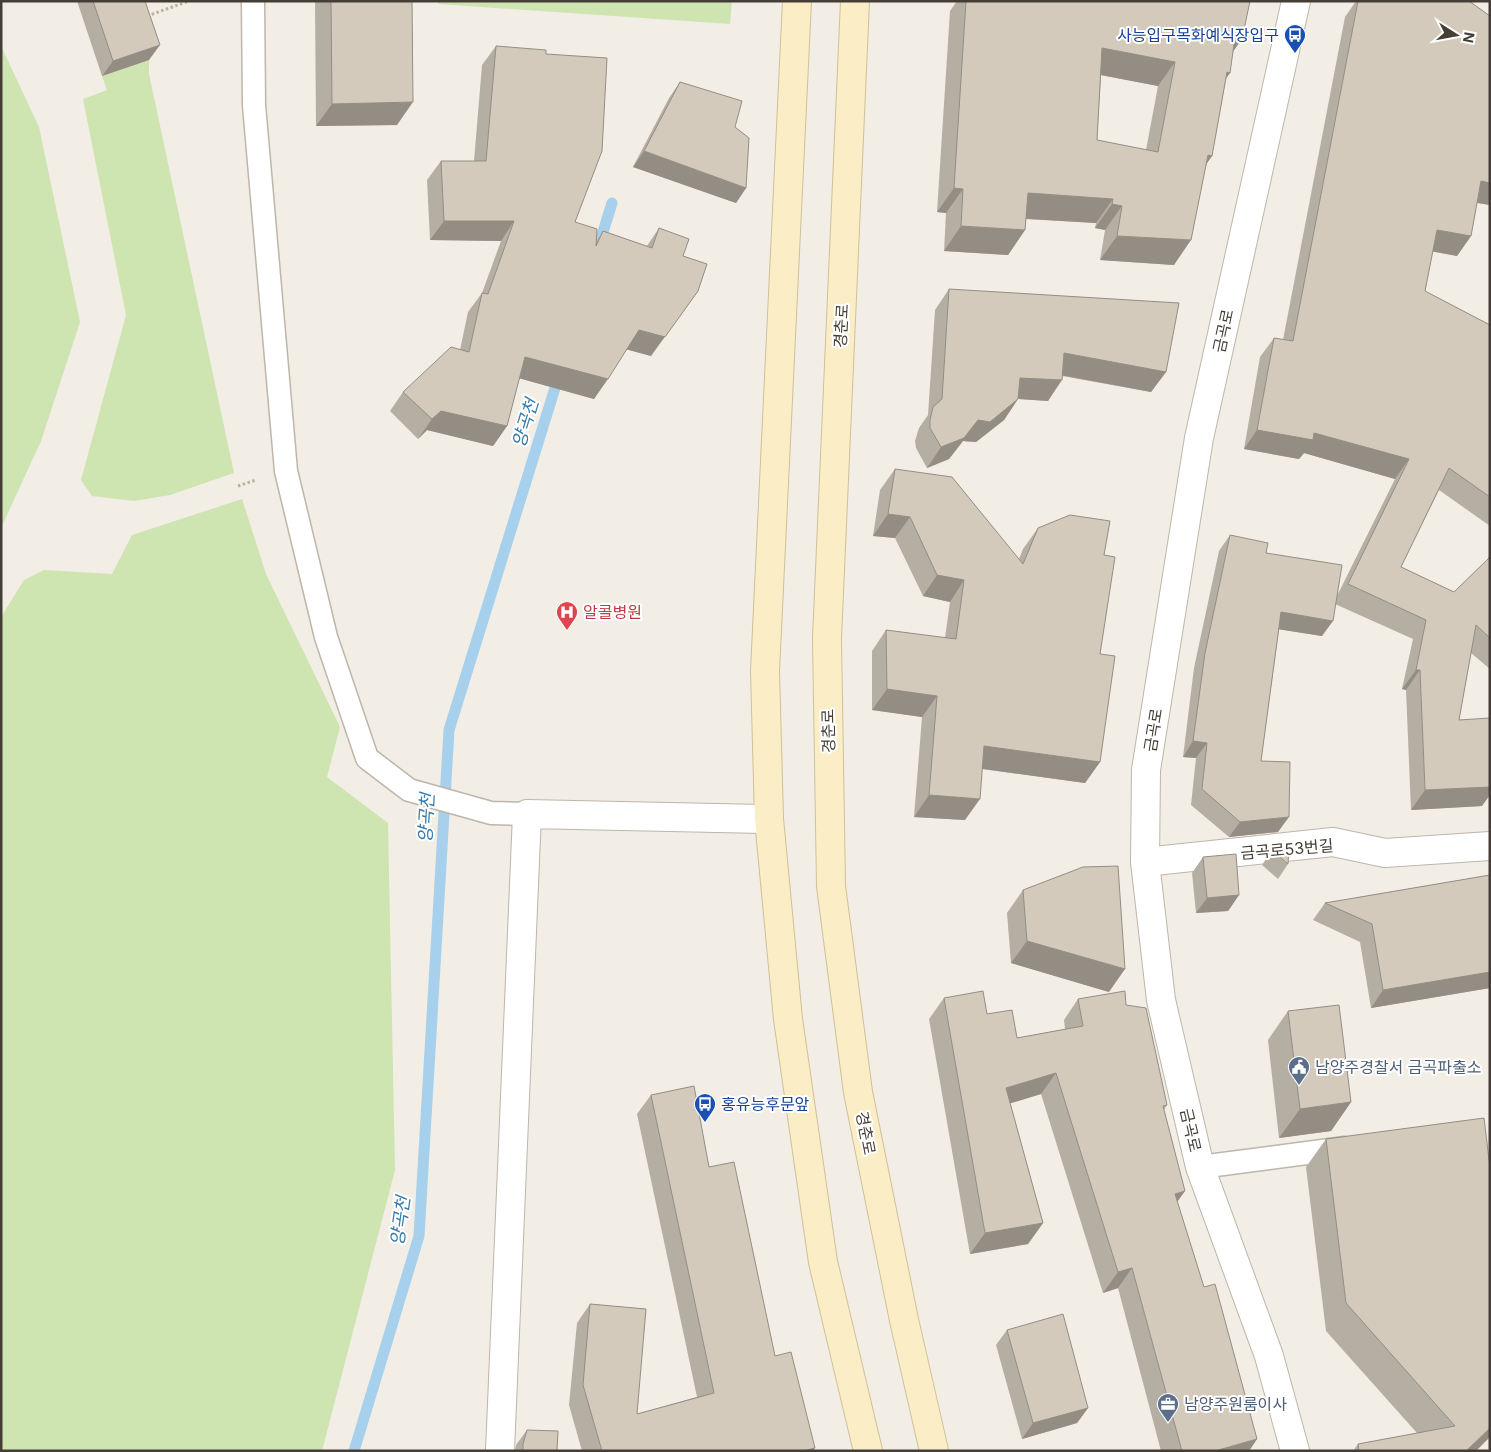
<svg xmlns="http://www.w3.org/2000/svg" width="1491" height="1452" viewBox="0 0 1491 1452" font-family="Inter,'Noto Sans KR',sans-serif">
<style>
.green{fill:#cee4b1}
.lines{fill:none;stroke-linecap:round;stroke-linejoin:round}
.stream{stroke:#a6d0eb;stroke-width:11}
.lane-casing{stroke:#bdb6a9;stroke-width:25}
.street-casing{stroke:#bdb6a9;stroke-width:30}
.secondary-casing{stroke:#cfc098;stroke-width:30}
.path{stroke:#bdb19b;stroke-width:3;stroke-dasharray:2.5 2.5;stroke-linecap:butt}
.lane{stroke:#fff;stroke-width:22}
.street{stroke:#fff;stroke-width:28}
.secondary{stroke:#fbeec7;stroke-width:28}
.wall{fill:#b5aea2;fill-rule:evenodd}
.shaded-wall{fill:#948d84}
.building{fill:#d3cabc;stroke:#948d84;fill-rule:evenodd}
.labels{text-anchor:middle;dominant-baseline:central;stroke-width:4;stroke-linejoin:round;paint-order:stroke}
.transit-label{font-size:16px;fill:#164399;stroke:#fff;text-anchor:end}
.street-label{font-size:16px;fill:#443e36;stroke:#fff}
.health-label{font-size:16px;fill:#be3a42;stroke:#fff;text-anchor:start}
.service-label{font-size:16px;fill:#4e5e75;stroke:#fff;text-anchor:start}
.water-label{font-size:18px;font-style:italic;fill:#367aa9;stroke:#fff}
</style>
<rect width="100%" height="100%" fill="#f2eee6"/>
<g class="green">
<polygon points="439,1 732,1 730,24 438,4"/>
<polygon points="1,46 39,127 80,322 41,441 1,528"/>
<polygon points="149,60 149,74 234,473 170,495 134,501 92,496 81,480 126,315 83,99 107,90 102,76"/>
<polygon points="242,499 266,574 340,727 327,777 388,823 395,1170 322,1451 1,1451 1,617 24,580 44,570 112,574 132,535"/>
</g>
<g class="lines">
<g class="stream">
<polyline points="599,245 612,203"/>
<polyline points="354,1451 419,1236 449,730 559,375"/>
</g>
<g class="lane-casing">
<g id="lane">
<polyline points="253,1 254,105 286,471 326,637 367,758 409,790 491,813 527,814"/>
<polyline points="1200,1167 1345,1148"/>
</g>
</g>
<g class="street-casing">
<g id="street">
<polyline points="1145,862 1333,842 1385,853 1490,846"/>
<polyline points="500,1451 527,814 769,819"/>
<polyline points="1295,1451 1269,1356 1200,1167 1161,1000 1145,862 1146,770 1199,438 1296,1"/>
</g>
</g>
<g class="secondary-casing">
<g id="secondary">
<polyline points="797,1 765,671 769,819 788,1019 823,1262 868,1451"/>
<polyline points="855,1 827,638 831,886 858,1092 904,1320 934,1451"/>
</g>
</g>
<g class="path">
<polyline points="147,16 189,1"/>
<polyline points="238,486 256,480"/>
</g>
<use href="#lane" class="lane"/>
<use href="#street" class="street"/>
<use href="#secondary" class="secondary"/>
</g>
<g class="wall">
<polygon points="77,1 145,1 149,60 102,76"/>
<polygon points="315,1 412,1 397,125 316,126"/>
<path d="M 957,1 L 1250,1 L 1233,52 L 1226,79 L 1212,156 L 1207,163 L 1174,265 L 1100,260 L 1105,230 L 1095,228 L 1096,223 L 1026,219 L 1025,230 L 1008,255 L 944,251 L 946,213 L 937,212 L 950,11 ZM 1101,75 L 1158,86 L 1146,150 L 1097,140 Z"/>
<polygon points="1356,1 1469,1 1490,16 1490,205 1477,203 1471,236 1457,256 1433,251 1425,291 1490,325 1490,526 1439,490 1401,567 1454,592 1486,561 1490,555 1490,669 1471,653 1459,720 1482,806 1411,810 1406,690 1402,689 1413,639 1335,604 1322,636 1279,629 1261,761 1278,832 1229,837 1191,805 1196,758 1183,757 1194,668 1219,551 1230,535 1266,553 1336,598 1395,479 1304,453 1299,459 1244,449 1260,357 1274,338 1283,340 1345,17"/>
<polygon points="496,46 546,54 575,222 596,242 603,231 647,246 659,228 683,256 651,356 626,349 594,399 519,378 507,426 493,446 427,430 418,439 390,411 403,392 460,350 468,312 482,293 501,241 430,240 427,180 441,161 474,161 482,65"/>
<polygon points="680,82 746,188 736,203 633,167 669,98"/>
<polygon points="949,289 1166,372 1151,392 1062,376 1048,401 1018,399 1004,420 976,442 963,441 949,459 927,468 916,448 915,441 919,428 928,415 935,310"/>
<polygon points="895,469 1019,559 1023,549 1038,528 1104,555 1100,654 1100,762 1085,783 982,769 965,820 914,817 922,717 872,710 872,651 886,630 945,638 950,602 923,596 895,538 873,536 880,490"/>
<polygon points="1272,850 1288,864 1278,879 1262,865"/>
<polygon points="1203,857 1239,895 1228,911 1196,913 1192,873"/>
<polygon points="1490,875 1490,988 1371,1008 1360,942 1313,920 1325,903"/>
<polygon points="1023,890 1109,992 1011,963 1007,913"/>
<polygon points="944,998 987,1014 1017,1038 1065,1029 1064,1020 1078,999 1126,1005 1167,1105 1164,1110 1177,1202 1204,1287 1257,1439 1249,1451 1161,1451 1118,1288 1103,1293 1041,1094 1010,1103 1043,1223 1028,1244 970,1254 929,1019"/>
<polygon points="1288,1011 1351,1102 1331,1131 1279,1138 1268,1040"/>
<polygon points="651,1095 709,1167 775,1356 815,1448 813,1451 582,1451 569,1405 577,1323 590,1304 637,1414 697,1397 637,1114"/>
<polygon points="1326,1139 1476,1451 1353,1451 1358,1444 1417,1433 1326,1331 1306,1167"/>
<polygon points="1007,1330 1088,1408 1077,1423 1022,1439 996,1345"/>
<polygon points="527,1430 557,1451 515,1451 516,1445"/>
</g>
<g class="shaded-wall">
<polygon points="1235,37 1242,39 1225,63"/>
<polygon points="160,45 149,60 102,76 113,61"/>
<polygon points="1102,48 1175,62 1158,86 1085,72"/>
<polygon points="1227,72 1230,73 1213,97"/>
<polygon points="413,102 397,125 316,126 332,104"/>
<polygon points="644,151 746,188 736,203 633,167"/>
<polygon points="1208,155 1212,156 1195,180"/>
<polygon points="1481,181 1490,183 1490,205 1467,201"/>
<polygon points="954,188 963,189 946,213 937,212"/>
<polygon points="1028,193 1113,199 1096,223 1011,218"/>
<polygon points="1112,204 1122,206 1105,230 1095,228"/>
<polygon points="444,221 514,221 501,241 430,240"/>
<polygon points="961,226 1025,230 1008,255 944,251"/>
<polygon points="1437,230 1471,236 1457,256 1424,250"/>
<polygon points="1117,236 1191,240 1174,265 1100,260"/>
<polygon points="698,291 651,356 625,349 639,330"/>
<polygon points="1064,353 1166,372 1151,392 1050,373"/>
<polygon points="525,357 608,379 594,399 511,376"/>
<polygon points="1020,378 1062,380 1048,401 1006,398"/>
<polygon points="1018,399 1004,420 976,442 963,441 949,459 927,468 941,447 978,420"/>
<polygon points="441,411 507,426 493,446 427,430 418,439 432,419"/>
<polygon points="1257,430 1314,433 1409,459 1395,479 1304,453 1299,459 1244,449"/>
<polygon points="888,514 910,517 895,538 873,536"/>
<polygon points="937,575 964,580 950,602 923,596"/>
<polygon points="1281,612 1333,621 1322,636 1270,628"/>
<polygon points="1416,670 1420,670 1406,690 1402,689"/>
<polygon points="887,689 937,696 922,717 872,710"/>
<polygon points="1193,741 1207,743 1196,758 1183,757"/>
<polygon points="984,746 1100,762 1085,783 969,767"/>
<polygon points="1490,783 1490,795 1482,806 1411,810 1425,790"/>
<polygon points="929,795 980,799 965,820 914,817"/>
<polygon points="1289,817 1278,832 1229,837 1240,822"/>
<polygon points="1239,895 1228,911 1196,913 1207,898"/>
<polygon points="1027,941 1125,969 1109,992 1011,963"/>
<polygon points="1490,972 1490,988 1371,1008 1383,990"/>
<polygon points="1056,1073 1041,1094 992,1109 1006,1088"/>
<polygon points="1351,1102 1331,1131 1279,1138 1300,1109"/>
<polygon points="1185,1191 1170,1212 1175,1194"/>
<polygon points="1043,1223 1028,1244 970,1254 985,1233"/>
<polygon points="1132,1268 1118,1288 1103,1293 1118,1272"/>
<polygon points="1088,1408 1077,1423 1022,1439 1033,1423"/>
<polygon points="1490,1428 1490,1437 1476,1451 1466,1451"/>
<polygon points="1257,1439 1249,1451 1215,1451"/>
<polygon points="815,1448 813,1451 803,1451"/>
</g>
<g class="building">
<polygon points="93,1 145,1 160,45 113,61"/>
<polygon points="331,1 412,1 413,102 332,104"/>
<path d="M 966,1 L 1250,1 L 1242,39 L 1235,37 L 1230,73 L 1227,72 L 1212,156 L 1208,155 L 1191,240 L 1117,236 L 1122,206 L 1112,204 L 1113,199 L 1028,193 L 1025,230 L 961,226 L 963,189 L 954,188 ZM 1102,48 L 1175,62 L 1158,152 L 1097,140 Z"/>
<polygon points="1358,1 1469,1 1490,16 1490,183 1481,181 1471,236 1437,230 1425,291 1490,325 1490,497 1449,468 1401,567 1454,592 1490,557 1490,638 1476,625 1459,720 1490,718 1490,787 1425,790 1420,670 1416,670 1426,620 1348,584 1409,459 1314,433 1313,440 1257,430 1274,338 1293,341"/>
<polygon points="496,46 546,50 546,54 607,58 602,151 575,222 597,229 596,246 603,231 652,248 659,228 689,239 683,256 707,264 698,291 665,337 639,330 608,379 525,357 507,426 441,411 432,419 403,392 451,347 469,352 482,293 488,294 514,221 444,221 441,161 486,161"/>
<polygon points="680,82 742,101 735,127 749,138 746,188 644,151"/>
<polygon points="949,289 1179,303 1166,372 1064,353 1062,380 1020,378 1018,399 990,422 978,420 964,438 941,447 930,428 930,420 933,407 942,399"/>
<polygon points="895,469 952,477 1023,564 1038,528 1070,515 1110,521 1104,555 1115,557 1100,654 1115,656 1100,762 984,746 980,799 929,795 937,696 887,689 886,630 956,639 964,580 937,575 910,517 888,514"/>
<polygon points="1230,535 1268,543 1266,553 1342,565 1333,621 1281,612 1261,761 1290,762 1289,817 1240,822 1202,789 1207,743 1193,741 1205,653"/>
<polygon points="1289,848 1288,864 1272,850"/>
<polygon points="1236,854 1239,895 1207,898 1203,857"/>
<polygon points="1118,866 1125,969 1027,941 1023,890 1083,867"/>
<polygon points="1490,875 1490,972 1383,990 1372,924 1325,903"/>
<polygon points="983,991 987,1014 1012,1010 1017,1038 1083,1026 1078,999 1125,991 1126,1005 1146,1008 1167,1105 1163,1106 1185,1191 1175,1194 1204,1287 1215,1284 1257,1439 1215,1451 1182,1451 1132,1268 1118,1272 1056,1073 1006,1088 1043,1223 985,1233 944,998"/>
<polygon points="1339,1005 1351,1102 1300,1109 1288,1011"/>
<polygon points="694,1086 709,1167 734,1162 775,1356 791,1352 815,1448 803,1451 602,1451 583,1385 590,1304 646,1309 637,1414 714,1393 651,1095"/>
<polygon points="1484,1118 1490,1168 1490,1428 1466,1451 1359,1451 1358,1444 1455,1426 1346,1303 1326,1139"/>
<polygon points="1063,1314 1088,1408 1033,1423 1007,1330"/>
<polygon points="527,1430 558,1431 557,1451 523,1451 523,1444"/>
</g>
<defs>
<g id="bus-pin" transform="scale(1.125)"><path d="M0 17L-7.5 6A9.5 9.5 0 1 1 7.5 6Z" fill="#1a4fb4" stroke="#fff"/><path d="M-5-6H5V4H4V6H2V4H-2V6H-4V4H-5ZM-3.5-4V0h7V-4ZM-3.5 1.2v1.5H-2V1.2ZM2 1.2v1.5H3.5V1.2Z" fill="#fff"/></g>
<g id="hospital-pin" transform="scale(1.125)"><path d="M0 17L-7.5 6A9.5 9.5 0 1 1 7.5 6Z" fill="#e0444e" stroke="#fff"/><path d="M-5-5h3v3.5h4V-5h3V5h-3V1.5h-4V5h-3Z" fill="#fff"/></g>
<g id="civic-pin" transform="scale(1.125)"><path d="M0 17L-7.5 6A9.5 9.5 0 1 1 7.5 6Z" fill="#5c6f8a" stroke="#fff"/><path d="M-.6-6.5H3V-4.5H.6V-3L4-1V1h2V6H-6V1h2V-1L-.6-3ZM-1.2 2.5V6h2.4V2.5Z" fill="#fff"/></g>
<g id="office-pin" transform="scale(1.125)"><path d="M0 17L-7.5 6A9.5 9.5 0 1 1 7.5 6Z" fill="#5c6f8a" stroke="#fff"/><path d="M-6-3h4V-5.5h4V-3h4V5H-6ZM-1-4.5V-3h2v-1.5ZM-6 0V1H6V0Z" fill="#fff"/></g>
</defs>
<g fill-rule="evenodd">
<use href="#bus-pin" x="1295" y="35"/>
<use href="#hospital-pin" x="567" y="612"/>
<use href="#civic-pin" x="1299" y="1067"/>
<use href="#bus-pin" x="705" y="1104"/>
<use href="#office-pin" x="1168" y="1404"/>
</g>
<g class="labels">
<g class="transit-label">
<text x="1279" y="35">사능입구목화예식장입구</text>
<text x="721" y="1104" text-anchor="start">홍유능후문앞</text>
</g>
<g class="street-label">
<text transform="translate(841 326) rotate(-87)">경춘로</text>
<text transform="translate(1223 331) rotate(-78)">금곡로</text>
<text transform="translate(1153 730) rotate(-81)">금곡로</text>
<text transform="translate(828 731) rotate(-91)">경춘로</text>
<text transform="translate(1287 849) rotate(-5)">금곡로53번길</text>
<text transform="translate(1191 1130) rotate(77)">금곡로</text>
<text transform="translate(866 1133) rotate(79)">경춘로</text>
</g>
<g class="health-label">
<text x="583" y="612">알콜병원</text>
</g>
<g class="service-label">
<text x="1315" y="1067">남양주경찰서 금곡파출소</text>
<text x="1184" y="1404">남양주원룸이사</text>
</g>
<g class="water-label">
<text transform="translate(525 423) rotate(-73)">양곡천</text>
<text transform="translate(426 818) rotate(-87)">양곡천</text>
<text transform="translate(400 1221) rotate(-82)">양곡천</text>
</g>
</g>
<rect width="1491" height="1452" fill="none" stroke="#443e36" stroke-width="5"/>
<g transform="translate(1456 35) rotate(101)" stroke="#ffffff" stroke-width="4" paint-order="stroke">
<path d="M0-4L9 19L0 12L-9 19Z" fill="#443e36"/>
<text y="-8" font-size="14" font-weight="bold" text-anchor="middle" fill="#443e36">N</text>
</g>
</svg>
